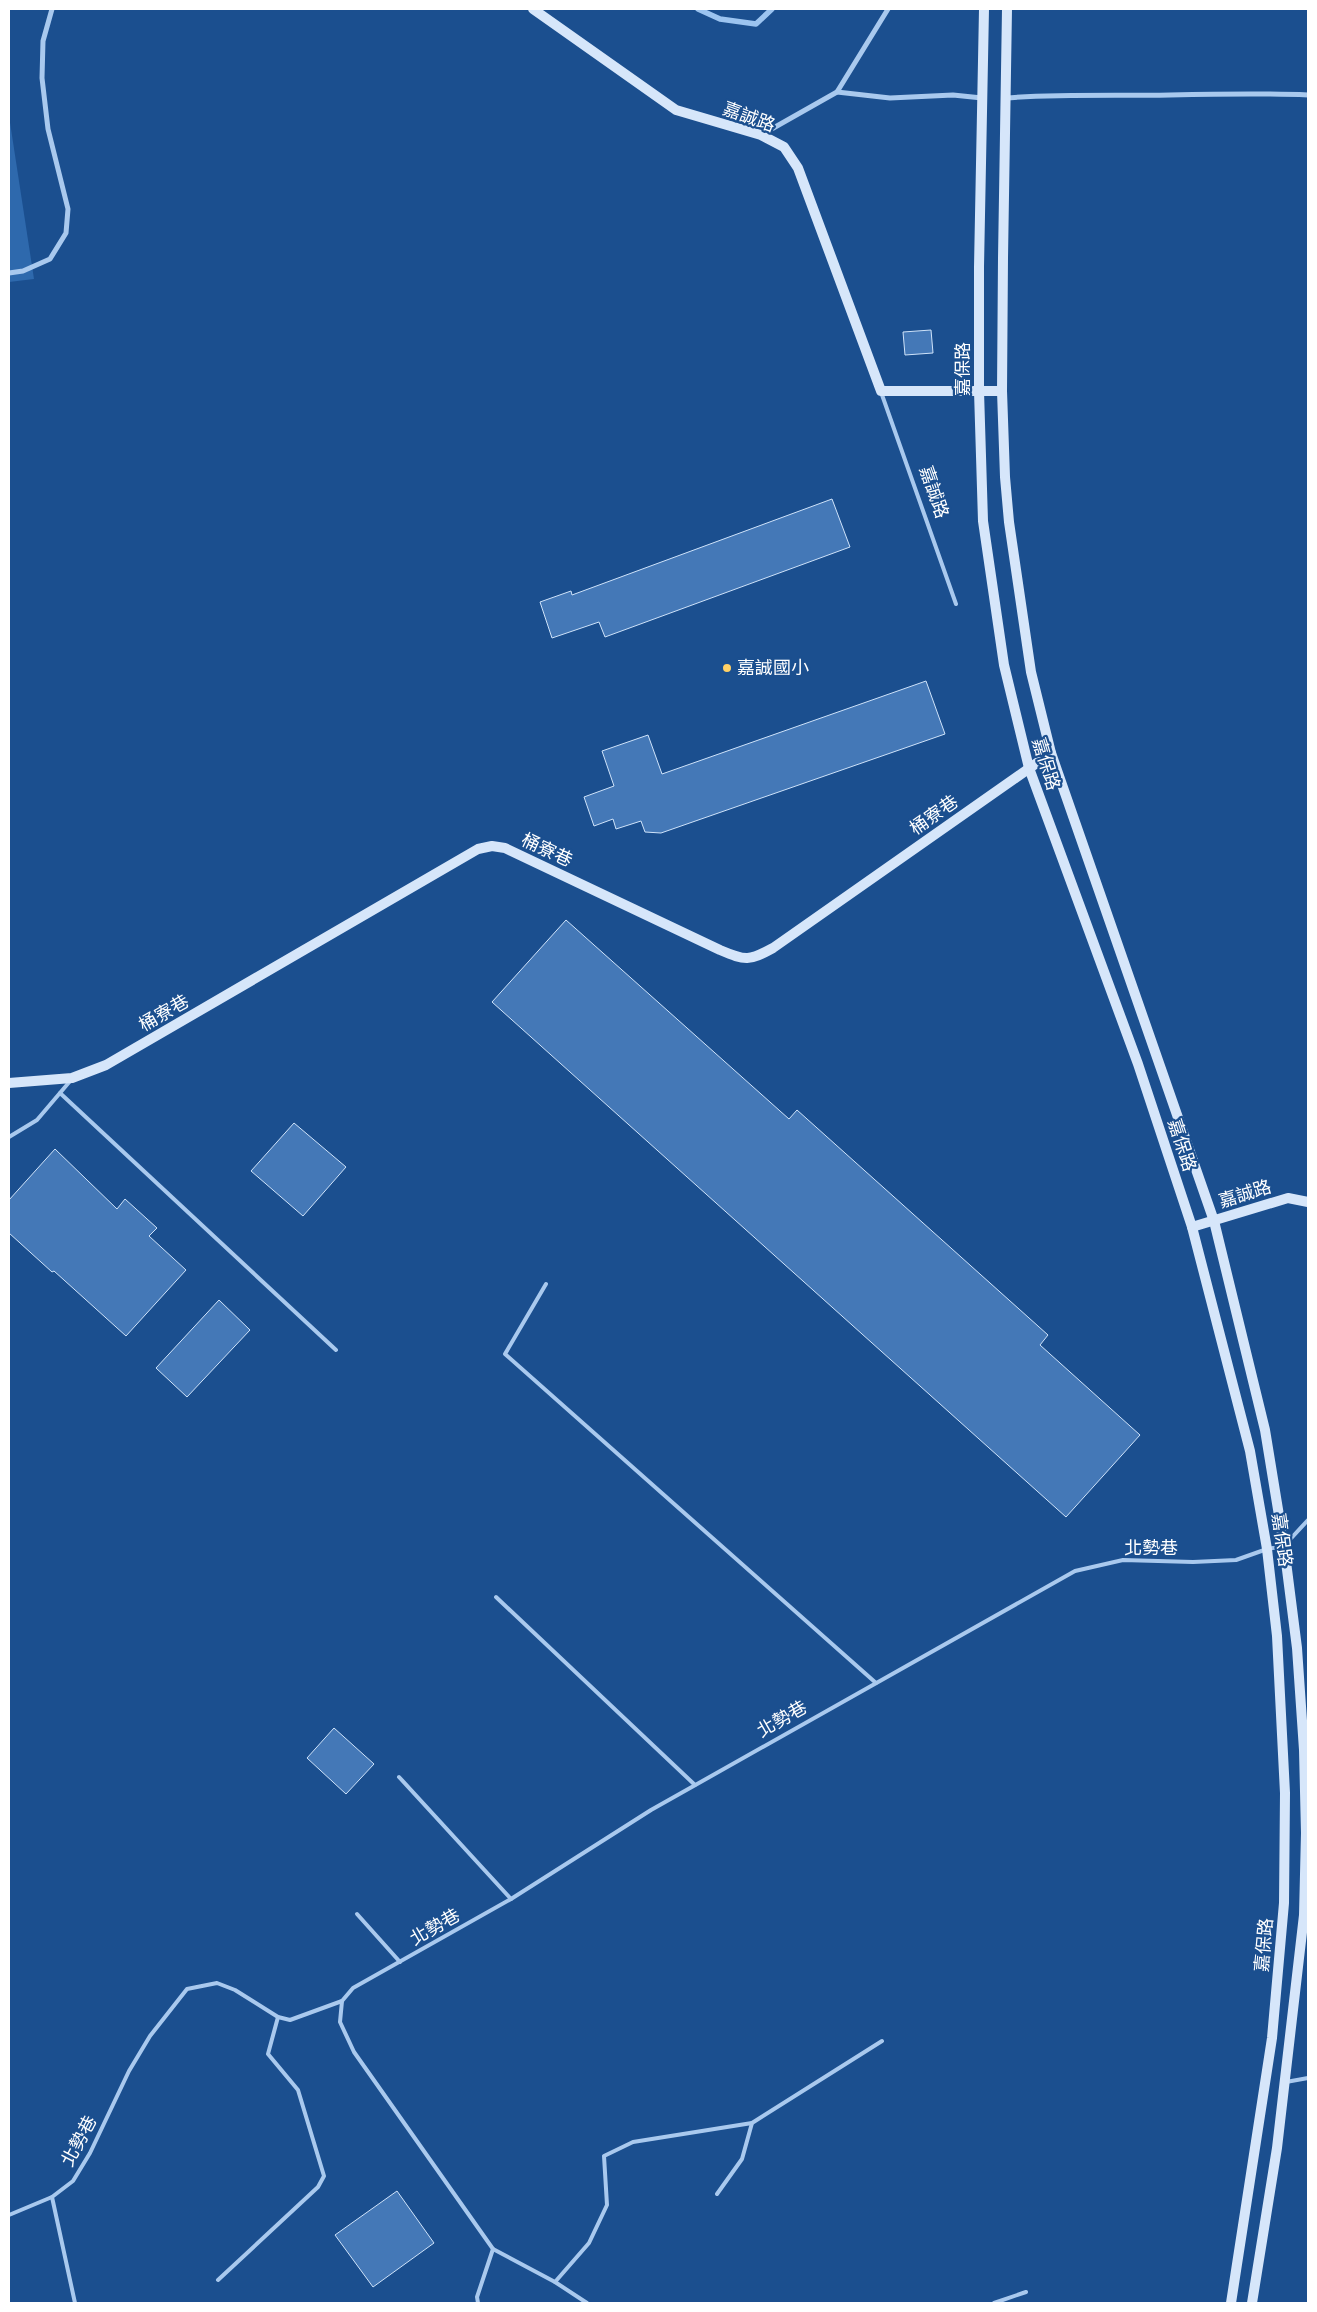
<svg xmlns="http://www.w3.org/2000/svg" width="1317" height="2312" viewBox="0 0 1317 2312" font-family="Cabin,'Noto Sans TC',sans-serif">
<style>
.green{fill:#2e69ad}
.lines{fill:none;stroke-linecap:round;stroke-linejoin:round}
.stream{stroke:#9cc4f0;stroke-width:5.5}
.building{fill:#4478b7;stroke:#cfe3fa}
.lane{stroke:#a9c9ee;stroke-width:4}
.street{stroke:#a9c9ee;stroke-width:5}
.secondary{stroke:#d6e6fa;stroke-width:10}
.poi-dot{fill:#ffd166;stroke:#1b4f8f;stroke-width:2}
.labels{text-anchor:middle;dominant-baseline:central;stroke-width:4.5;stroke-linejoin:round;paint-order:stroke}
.street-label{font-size:18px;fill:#fff;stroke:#1b4f8f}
.poi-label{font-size:18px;fill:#fff;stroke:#1b4f8f;text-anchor:start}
</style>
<rect width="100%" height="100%" fill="#1b4f8f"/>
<polygon class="green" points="9,116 34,279 9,282"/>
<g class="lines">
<polyline class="stream" points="698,9 720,19 756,24 772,9"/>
</g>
<g class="building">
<polygon points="931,330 933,353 905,355 903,332"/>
<polygon points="832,499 850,547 605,637 599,622 552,638 540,602 571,591 572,595"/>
<polygon points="926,681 945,734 661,833 645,832 641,821 616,829 613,819 594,826 584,797 614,786 602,751 648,735 662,774"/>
<polygon points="566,920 789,1119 797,1110 1048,1335 1040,1345 1140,1435 1066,1517 492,1002"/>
<polygon points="294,1123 346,1167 303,1216 251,1171"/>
<polygon points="55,1149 117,1209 125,1199 157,1228 149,1236 186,1270 126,1336 54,1271 52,1272 9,1233 9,1200"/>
<polygon points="219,1300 250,1330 187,1397 156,1368"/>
<polygon points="334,1728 374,1764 346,1794 307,1758"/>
<polygon points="397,2191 434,2243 373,2287 335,2235"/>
</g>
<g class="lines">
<g class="lane">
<polyline points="881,392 956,604"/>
<polyline points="60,1093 336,1350"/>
<polyline points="9,1137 37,1120 71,1080"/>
<polyline points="546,1284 505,1354 876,1683"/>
<polyline points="496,1597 695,1785"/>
<polyline points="399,1777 511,1899"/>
<polyline points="357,1914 400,1962"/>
<polyline points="1286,2082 1308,2078"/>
<polyline points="717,2194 742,2159 752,2123 882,2041"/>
<polyline points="9,2215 52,2197"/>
<polyline points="218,2280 318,2187 324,2176 298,2090 268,2054 278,2017"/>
<polyline points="555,2282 589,2243 607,2205 604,2156 633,2142 752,2123"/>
<polyline points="75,2303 52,2197 73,2181 90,2153 129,2071 150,2036 187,1989 217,1983 235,1990 278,2017 290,2020 342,2001"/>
<polyline points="478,2303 477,2297 493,2249"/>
<polyline points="587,2303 555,2282 493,2249 354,2052 340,2022 342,2001 353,1988 511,1899 651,1810 1075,1571 1123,1560 1193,1562 1236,1560 1267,1549 1284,1546 1308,1520"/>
<polyline points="994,2303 1026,2292"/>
</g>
<g class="street">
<polyline points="837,92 890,98 953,95 982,98"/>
<path d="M 1005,98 C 1060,94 1115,96 1170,95 C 1216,94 1262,93 1308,95"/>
<polyline points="761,135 837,92 888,9"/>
<polyline points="9,273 23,271 50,259 66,233 68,209 48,129 42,78 43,41 52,9"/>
</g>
<g class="secondary">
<polyline points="533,9 676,110 761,135 784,147 798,168 881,391 1002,391"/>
<polyline points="984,9 979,267 979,391 983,521 1004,665 1029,768 1138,1064 1192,1227 1250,1451 1267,1549 1277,1636 1285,1793 1284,1903 1272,2038 1231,2303"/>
<polyline points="1007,9 1003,258 1002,391 1005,477 1009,522 1031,672 1051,753 1214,1221 1265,1430 1284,1546 1297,1648 1304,1750 1306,1833 1304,1915 1277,2148 1252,2303"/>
<path d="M 9,1083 L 72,1078 L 106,1065 L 478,849 L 492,846 L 505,848 L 720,950 C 746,961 749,961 773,948 L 1051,753"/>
<polyline points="1192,1227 1288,1198 1308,1202"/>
</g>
</g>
<circle class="poi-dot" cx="727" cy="668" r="5"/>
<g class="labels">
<g class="street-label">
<text transform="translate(749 117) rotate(20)">嘉誠路</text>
<text transform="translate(963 369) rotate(-90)">嘉保路</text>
<text transform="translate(934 492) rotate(71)">嘉誠路</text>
<text transform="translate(1046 764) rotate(73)">嘉保路</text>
<text transform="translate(934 815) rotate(-35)">桶寮巷</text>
<text transform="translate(547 850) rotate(25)">桶寮巷</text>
<text transform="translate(164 1013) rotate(-30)">桶寮巷</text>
<text transform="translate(1182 1145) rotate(72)">嘉保路</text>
<text transform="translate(1245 1194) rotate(-17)">嘉誠路</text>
<text transform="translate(1282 1540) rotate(82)">嘉保路</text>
<text x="1151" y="1548">北勢巷</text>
<text transform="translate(782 1719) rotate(-30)">北勢巷</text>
<text transform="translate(435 1927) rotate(-30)">北勢巷</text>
<text transform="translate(1264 1945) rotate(-85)">嘉保路</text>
<text transform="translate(79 2141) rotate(-62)">北勢巷</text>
</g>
<g class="poi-label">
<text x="737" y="668">嘉誠國小</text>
</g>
</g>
<rect width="1317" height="2312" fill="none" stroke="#ffffff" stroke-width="20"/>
</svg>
